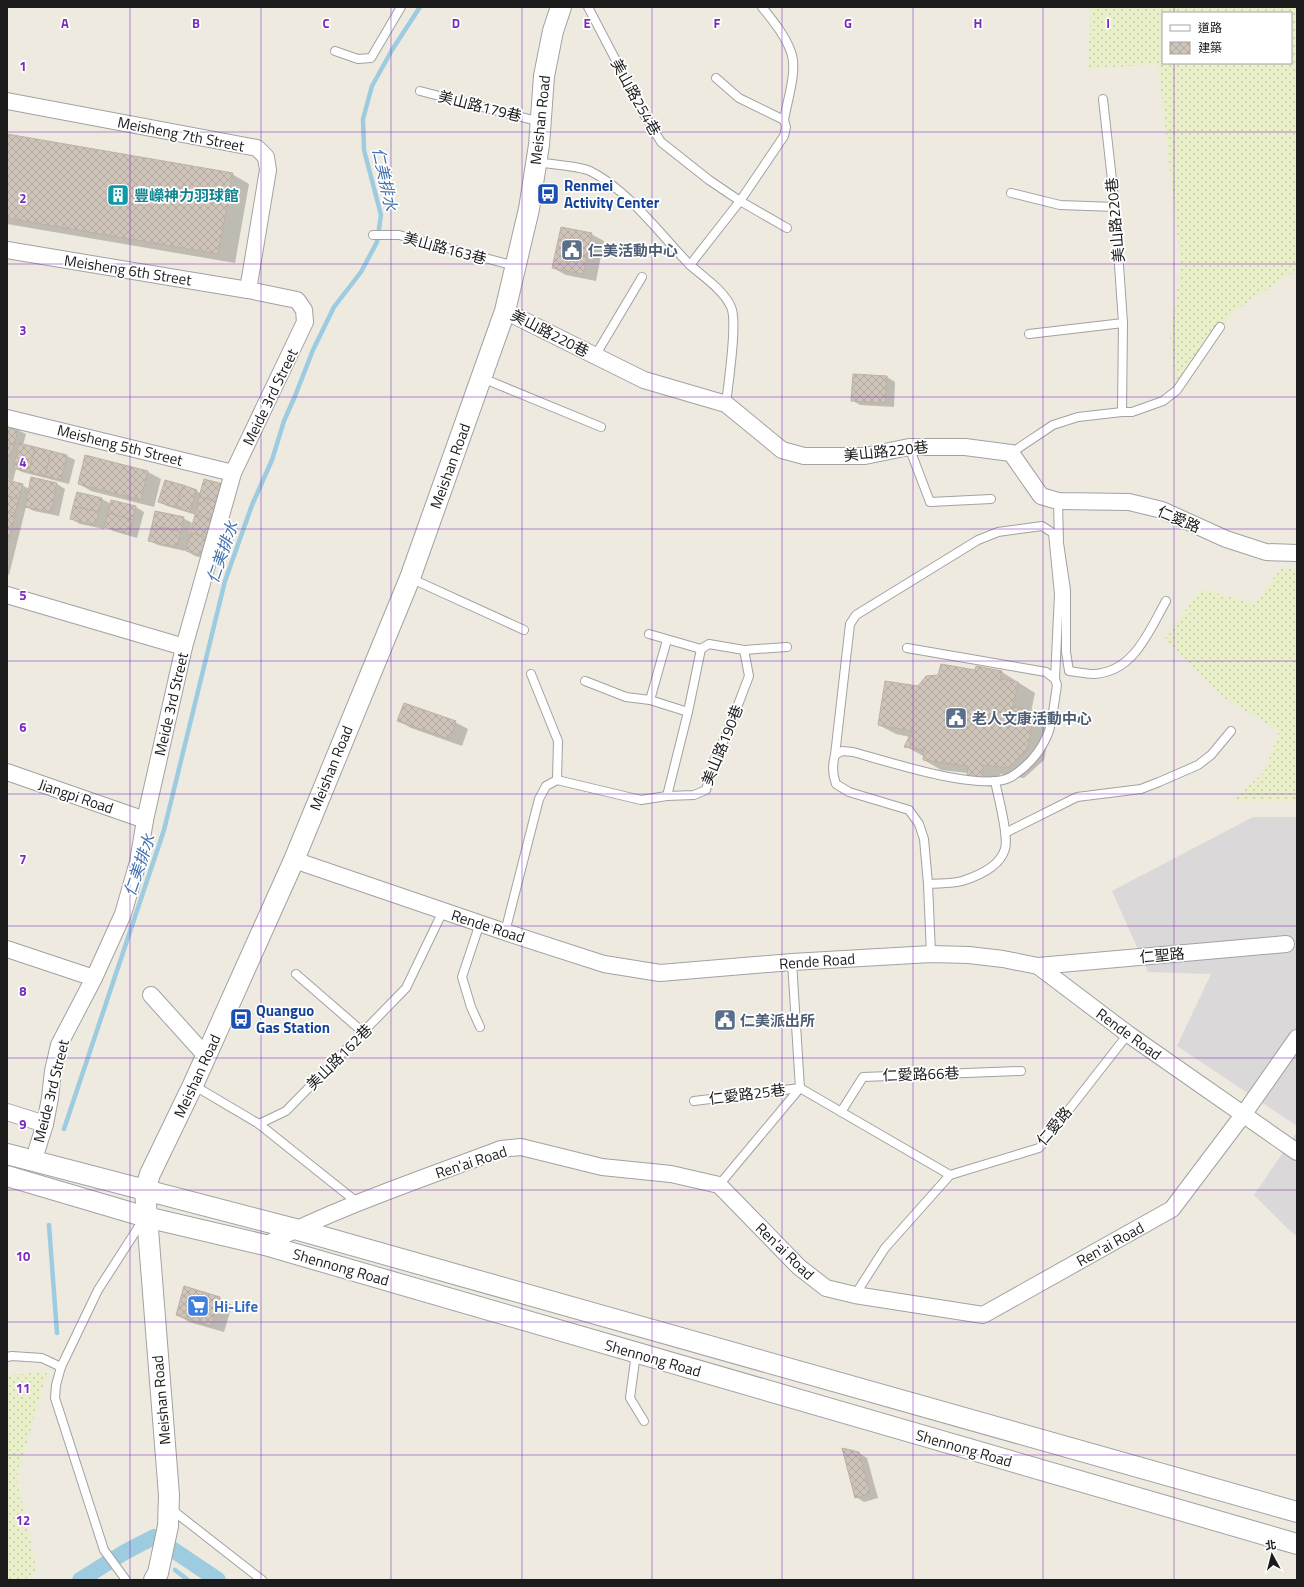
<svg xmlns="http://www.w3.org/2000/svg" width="1304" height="1587" viewBox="0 0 1304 1587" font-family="'Titillium Web','Noto Sans TC',sans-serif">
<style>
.residential{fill:#dad8d8}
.farmland{fill:url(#farmland-dots);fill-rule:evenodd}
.shadow{fill:#0003}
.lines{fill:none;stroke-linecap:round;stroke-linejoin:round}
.stream{stroke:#9dcbdf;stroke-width:4.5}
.canal{stroke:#9dcbdf;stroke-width:16}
.building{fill:url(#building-cross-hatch);stroke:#c0b1a1}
.service-casing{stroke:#a2a2a2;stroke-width:10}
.minor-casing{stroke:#a2a2a2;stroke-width:18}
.tertiary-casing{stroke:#a2a2a2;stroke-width:22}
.service{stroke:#fff;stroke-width:8}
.minor{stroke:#fff;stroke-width:16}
.tertiary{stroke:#fff;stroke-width:20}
.grid{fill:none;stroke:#7b2cbf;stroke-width:1;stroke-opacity:0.55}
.labels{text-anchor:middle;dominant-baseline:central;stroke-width:3.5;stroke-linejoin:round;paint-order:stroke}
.street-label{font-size:15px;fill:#1b1b1b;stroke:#fff}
.transit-label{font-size:15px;font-weight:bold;fill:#164399;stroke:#fff;text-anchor:start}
.culture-label{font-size:15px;font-weight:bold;fill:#0d838f;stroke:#fff;text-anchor:start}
.service-label{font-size:15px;font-weight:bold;fill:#4e5e75;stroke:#fff;text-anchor:start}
.shop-label{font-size:15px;font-weight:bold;fill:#366cbe;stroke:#fff;text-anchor:start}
.water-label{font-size:16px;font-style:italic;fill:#4371b0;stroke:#fff}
.grid-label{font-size:13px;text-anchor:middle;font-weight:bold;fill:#7b2cbf;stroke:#fff;stroke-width:3.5;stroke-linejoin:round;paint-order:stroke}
</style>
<defs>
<pattern id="farmland-dots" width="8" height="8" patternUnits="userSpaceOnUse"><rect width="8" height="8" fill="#e9efc9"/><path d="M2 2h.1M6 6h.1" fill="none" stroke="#c7ccac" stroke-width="1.8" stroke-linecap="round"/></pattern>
<pattern id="building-cross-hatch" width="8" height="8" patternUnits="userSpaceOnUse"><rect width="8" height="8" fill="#cec4b9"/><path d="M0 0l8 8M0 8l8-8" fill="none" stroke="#b0a89e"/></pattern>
</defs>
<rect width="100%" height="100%" fill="#eeeae0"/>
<g class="residential">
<polygon points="1253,817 1297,817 1297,1126 1177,1046 1211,974 1148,972 1112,891"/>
<polygon points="1297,1132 1297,1236 1290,1231 1254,1195"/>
</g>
<g class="farmland">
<path d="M 1091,7 L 1297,7 L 1297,267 L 1293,272 L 1233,312 L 1176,386 L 1170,337 L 1181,267 L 1158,64 L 1088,69 ZM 1163,13 L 1291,13 L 1291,63 L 1163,63 Z"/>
<polygon points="1280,569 1297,569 1297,801 1233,801 1265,771 1279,731 1224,698 1165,639 1201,589 1255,604"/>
<polygon points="47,1372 17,1478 37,1572 23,1580 7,1580 7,1375"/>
</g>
<g class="shadow">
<polygon points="7,135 232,174 249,184 235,263 7,224"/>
<polygon points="591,234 604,241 596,281 566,275 553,268"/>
<polygon points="854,375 887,377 895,382 894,407 860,405 852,400"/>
<polygon points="7,427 18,430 26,434 23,445 67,456 75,460 69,484 22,472 16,469 13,481 7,479"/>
<polygon points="86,456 148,472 161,479 154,507 91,491 79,484"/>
<polygon points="32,478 57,484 65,489 59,516 34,511 26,507 9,575 7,574 7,481 22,485 29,489"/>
<polygon points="166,481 201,493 213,560 195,556 185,550 185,551 158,545 150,541 183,518 192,523 189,533 191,533 196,515 167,506 159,502"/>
<polygon points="78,493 102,499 111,504 112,501 136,507 144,512 137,538 113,531 105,526 104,529 80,524 71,519"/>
<polygon points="976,672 1002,672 1035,693 1031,712 1052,722 1044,760 1024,778 1000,774 998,787 985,786 968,776 968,773 941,770 924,760 925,757 905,746 910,737 896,734 879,725 919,687"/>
<polygon points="399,721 455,722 468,729 462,746 411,728"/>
<polygon points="185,1288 220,1298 232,1305 224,1332 189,1322 177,1315"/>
<polygon points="859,1453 867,1458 878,1498 864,1502 856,1497"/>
</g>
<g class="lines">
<g class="stream">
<polyline points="64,1129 164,830 225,581 252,505 272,460 284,421 295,396 313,350 334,307 361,272 377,242 381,215 364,150 363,119 372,86 392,50 420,7"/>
<polyline points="49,1225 57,1333"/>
<polyline points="175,1570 188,1580"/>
</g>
<polyline class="canal" points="80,1580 125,1552 154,1537 218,1580"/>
</g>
<g class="building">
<polygon points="7,134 233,173 218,254 7,218"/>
<polygon points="561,227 592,233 583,274 552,268"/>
<polygon points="853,374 887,376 885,403 851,401"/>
<polygon points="7,426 18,429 14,445 7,443"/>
<polygon points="7,443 14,445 9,461 7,460"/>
<polygon points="19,443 35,447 29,472 13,468"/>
<polygon points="35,447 51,451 45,476 29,472"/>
<polygon points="51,451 67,455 61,480 45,476"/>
<polygon points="85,455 148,471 141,500 78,484"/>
<polygon points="31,477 57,483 51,512 25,507"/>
<polygon points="204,479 223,484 219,502 199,497"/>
<polygon points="7,480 23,484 19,499 7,496"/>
<polygon points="165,480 183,485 176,507 158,502"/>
<polygon points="183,485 197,490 190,512 176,507"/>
<polygon points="77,492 102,498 99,512 73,506"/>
<polygon points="7,496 19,499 15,513 7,511"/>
<polygon points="199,497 219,502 214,520 195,515"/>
<polygon points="111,500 136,506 133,520 108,513"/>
<polygon points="73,506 99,512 95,525 70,519"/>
<polygon points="7,511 15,513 12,528 7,526"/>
<polygon points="155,511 184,517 181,532 152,525"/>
<polygon points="108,513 133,520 129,534 104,527"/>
<polygon points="195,515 214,520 210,538 190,533"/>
<polygon points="152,525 181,532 177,547 148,541"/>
<polygon points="7,526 12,528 8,542 7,542"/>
<polygon points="190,533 210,538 205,556 186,551"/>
<polygon points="941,664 975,670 976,666 1002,671 1000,679 1018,682 1013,707 1035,711 1027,751 1007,768 983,765 982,778 967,776 968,766 923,760 924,750 904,747 912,731 878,725 885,681 918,686 926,676 938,675"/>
<polygon points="404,703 456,721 450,739 397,721"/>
<polygon points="184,1286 220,1297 211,1326 176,1315"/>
<polygon points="842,1448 859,1452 870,1493 855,1498"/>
</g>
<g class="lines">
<g class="service-casing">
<g id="service">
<polyline points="588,7 645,116 661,142 709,180 740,201 787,228"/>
<path d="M 762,7 C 773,21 785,35 791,52 C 798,70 787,101 784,120"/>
<polyline points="335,51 358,59 371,58 401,7"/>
<polyline points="420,91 541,122"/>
<path d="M 536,162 C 549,164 580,166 590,171 C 627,189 660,234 689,264 C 703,277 723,289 731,307 C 738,321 728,385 726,404"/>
<polyline points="1011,193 1060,205 1115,207"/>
<polyline points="373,235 399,235 515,266"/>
<polyline points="690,265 740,201 784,136 786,127 784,120 739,98 716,78"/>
<polyline points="1029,334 1123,323"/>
<polyline points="595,356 642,277"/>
<polyline points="482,378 601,427"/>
<polyline points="1122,412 1132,412 1163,401 1177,390 1220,327"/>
<polyline points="909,447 930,502 991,499"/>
<polyline points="1011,453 1053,425 1078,417 1122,412 1123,323 1115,207 1103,99"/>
<path d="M 1058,501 L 1059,543 L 1066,590 L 1066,652 L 1069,671 C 1077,672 1086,674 1094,674 C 1134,672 1149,631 1166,601"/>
<polyline points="410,578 524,630"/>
<polyline points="649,634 701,649"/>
<path d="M 907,648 L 1046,672 L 1055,679 L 1057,685 C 1055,697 1052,727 1047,736 C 1040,752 1027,767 1011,777 C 982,793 886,761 853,752 L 842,751 L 835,755 C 832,766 832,774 836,784 L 849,792 L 909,810 L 919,824 L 924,839 L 928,884 L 931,954"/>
<polyline points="531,674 558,741 557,780"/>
<polyline points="585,681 626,697 650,700 688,712"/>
<polyline points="650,700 667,640"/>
<polyline points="835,755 850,624 856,615 978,540 998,532 1042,526 1053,533 1059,594 1055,679"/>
<polyline points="667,796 688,712 701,649 709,644 744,650 787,647"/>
<polyline points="1005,833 1077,797 1141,789 1159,782 1198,765 1211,755 1231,731"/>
<path d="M 928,884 C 939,883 951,884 962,881 C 978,876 1000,866 1005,849 C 1009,836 998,796 995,781"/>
<polyline points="505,932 539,799 546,786 557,780 641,800 667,796 694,795 706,790 714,761 728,731 749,676 744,650"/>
<polyline points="296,974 364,1033"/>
<polyline points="480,1027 471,1007 462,977 480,923"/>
<polyline points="193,1085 259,1124 286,1111 406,988 443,911"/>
<polyline points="694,1101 800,1088 950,1175 1039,1148 1128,1034"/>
<polyline points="841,1112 863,1077 1021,1071"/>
<polyline points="259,1124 358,1203"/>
<polyline points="719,1185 800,1088 792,962"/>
<polyline points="855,1295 885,1248 950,1175"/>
<polyline points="636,1353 630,1398 644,1421"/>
<polyline points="7,1357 12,1356 42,1358 61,1367"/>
<polyline points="171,1509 262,1580"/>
<polyline points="126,1580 104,1550 55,1398 56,1385 61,1367 98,1290 143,1220"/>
</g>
</g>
<g class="minor-casing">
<g id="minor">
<polyline points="7,101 257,148 266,157 268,170 248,290"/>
<polyline points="7,250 248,290 297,300 304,310 305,322 233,473 184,647 145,820 138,862 123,914 94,978 59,1045 53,1071 50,1098 45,1124 33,1162"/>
<polyline points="505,311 644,380 726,404 782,450 804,456 865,456 909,447 965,447 1011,453 1041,496 1058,501 1129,502 1162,510 1226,539 1266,552 1297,553"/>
<polyline points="7,418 233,473"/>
<polyline points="7,595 184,647"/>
<polyline points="7,772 145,820"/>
<polyline points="294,860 505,932 604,964 660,973 792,962 931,954 969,955 1003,959 1038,966 1128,1034 1297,1152"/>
<polyline points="7,949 94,978"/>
<polyline points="1038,966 1286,944"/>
<polyline points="151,995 206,1056"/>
<polyline points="7,1112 45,1124"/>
<path d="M 265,1245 C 340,1206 422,1179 501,1149 L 521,1147 L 602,1167 L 671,1174 L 719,1185 L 799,1267 L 826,1288 L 855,1295 L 983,1315 L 1172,1209 L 1243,1115 L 1297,1038"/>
</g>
</g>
<g class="tertiary-casing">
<g id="tertiary">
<polyline points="7,1154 295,1229 1297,1512"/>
<polyline points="7,1176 146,1217 265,1245 1297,1544"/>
<polyline points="154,1580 158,1573 168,1526 169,1495 145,1191 150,1174 193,1085 294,860 410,578 505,311 529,209 539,145 544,76 553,31 561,7"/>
</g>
</g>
<use href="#service" class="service"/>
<use href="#minor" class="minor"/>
<use href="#tertiary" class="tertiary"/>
</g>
<path class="grid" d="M 130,7 L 130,1580M 261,7 L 261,1580M 391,7 L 391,1580M 522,7 L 522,1580M 652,7 L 652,1580M 782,7 L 782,1580M 913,7 L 913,1580M 1043,7 L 1043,1580M 1174,7 L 1174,13M 1174,63 L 1174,1580M 7,132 L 1297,132M 7,264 L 1297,264M 7,397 L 1297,397M 7,529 L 1297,529M 7,661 L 1297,661M 7,794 L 1297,794M 7,926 L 1297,926M 7,1058 L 1297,1058M 7,1190 L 1297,1190M 7,1322 L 1297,1322M 7,1455 L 1297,1455"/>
<defs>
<g id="bus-square" transform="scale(1.15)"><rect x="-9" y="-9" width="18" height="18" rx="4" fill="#1a4fb4" stroke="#fff"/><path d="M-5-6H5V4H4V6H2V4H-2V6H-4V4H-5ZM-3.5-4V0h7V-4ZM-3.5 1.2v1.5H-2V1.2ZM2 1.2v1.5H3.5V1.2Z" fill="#fff"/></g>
<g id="building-square" transform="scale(1.15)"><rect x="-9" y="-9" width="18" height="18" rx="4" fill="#0f9aa8" stroke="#fff"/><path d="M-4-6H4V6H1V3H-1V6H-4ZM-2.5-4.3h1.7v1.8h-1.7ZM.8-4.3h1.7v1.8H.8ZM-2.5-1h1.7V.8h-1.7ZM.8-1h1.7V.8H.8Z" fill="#fff"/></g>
<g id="civic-square" transform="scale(1.15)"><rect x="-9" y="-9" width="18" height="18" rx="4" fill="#5c6f8a" stroke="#fff"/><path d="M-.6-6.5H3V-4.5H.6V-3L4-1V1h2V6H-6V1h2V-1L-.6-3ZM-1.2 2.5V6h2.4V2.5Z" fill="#fff"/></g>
<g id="supermarket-square" transform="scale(1.15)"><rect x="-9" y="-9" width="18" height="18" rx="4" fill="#3f7fe0" stroke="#fff"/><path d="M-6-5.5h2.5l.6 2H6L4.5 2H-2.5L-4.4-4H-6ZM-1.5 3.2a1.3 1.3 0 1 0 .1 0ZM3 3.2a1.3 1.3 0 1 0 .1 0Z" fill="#fff"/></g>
</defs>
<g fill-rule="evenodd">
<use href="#bus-square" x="548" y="194"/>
<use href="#building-square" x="118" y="195"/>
<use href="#civic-square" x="572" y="250"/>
<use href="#civic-square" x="956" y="718"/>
<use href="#bus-square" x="241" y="1019"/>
<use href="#civic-square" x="725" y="1020"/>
<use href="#supermarket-square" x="198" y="1306"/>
</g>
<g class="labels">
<g class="street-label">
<text transform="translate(636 97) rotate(61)">美山路254巷</text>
<text transform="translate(480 106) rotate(14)">美山路179巷</text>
<text transform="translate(540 120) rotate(-84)">Meishan Road</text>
<text transform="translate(181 134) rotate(11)">Meisheng 7th Street</text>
<text transform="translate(1115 220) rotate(-95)">美山路220巷</text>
<text transform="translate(445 248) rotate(15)">美山路163巷</text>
<text transform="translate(128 270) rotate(9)">Meisheng 6th Street</text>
<text transform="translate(550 333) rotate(27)">美山路220巷</text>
<text transform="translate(270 397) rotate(-64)">Meide 3rd Street</text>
<text transform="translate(120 445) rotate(14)">Meisheng 5th Street</text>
<text transform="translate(886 451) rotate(-6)">美山路220巷</text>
<text transform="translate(450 466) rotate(-70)">Meishan Road</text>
<text transform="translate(1179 519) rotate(23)">仁愛路</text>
<text transform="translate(171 704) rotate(-77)">Meide 3rd Street</text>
<text transform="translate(722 745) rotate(-68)">美山路190巷</text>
<text transform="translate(331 768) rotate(-68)">Meishan Road</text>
<text transform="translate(76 796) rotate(19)">Jiangpi Road</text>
<text transform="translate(488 926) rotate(18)">Rende Road</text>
<text transform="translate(1162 955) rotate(-5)">仁聖路</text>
<text transform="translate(817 961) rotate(-4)">Rende Road</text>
<text transform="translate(1129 1034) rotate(36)">Rende Road</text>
<text transform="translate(339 1057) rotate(-45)">美山路162巷</text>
<text transform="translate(921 1074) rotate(-2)">仁愛路66巷</text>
<text transform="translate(197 1076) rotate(-65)">Meishan Road</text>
<text transform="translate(51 1091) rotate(-76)">Meide 3rd Street</text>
<text transform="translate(747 1094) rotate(-7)">仁愛路25巷</text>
<text transform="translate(1054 1126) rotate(-50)">仁愛路</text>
<text transform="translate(471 1162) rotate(-18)">Ren'ai Road</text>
<text transform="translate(1110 1244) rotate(-29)">Ren'ai Road</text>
<text transform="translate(785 1251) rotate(44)">Ren'ai Road</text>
<text transform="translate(341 1267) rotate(16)">Shennong Road</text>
<text transform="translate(653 1358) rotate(16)">Shennong Road</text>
<text transform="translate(161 1400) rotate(-95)">Meishan Road</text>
<text transform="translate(964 1448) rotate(16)">Shennong Road</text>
</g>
<g class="transit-label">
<text x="564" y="185">Renmei<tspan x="564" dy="17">Activity Center</tspan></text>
<text x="256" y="1010">Quanguo<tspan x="256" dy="17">Gas Station</tspan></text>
</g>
<g class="culture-label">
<text x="134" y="195">豐嶸神力羽球館</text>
</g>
<g class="service-label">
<text x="588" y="250">仁美活動中心</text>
<text x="972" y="718">老人文康活動中心</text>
<text x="740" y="1020">仁美派出所</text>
</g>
<g class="shop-label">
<text x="214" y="1306">Hi-Life</text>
</g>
<g class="water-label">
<text transform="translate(385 179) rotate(78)">仁美排水</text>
<text transform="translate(222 552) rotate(-71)">仁美排水</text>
<text transform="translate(139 865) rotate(-71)">仁美排水</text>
</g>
</g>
<g class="grid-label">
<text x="65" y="28">A</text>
<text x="196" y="28">B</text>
<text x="326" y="28">C</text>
<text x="456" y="28">D</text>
<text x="587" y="28">E</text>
<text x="717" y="28">F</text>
<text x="848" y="28">G</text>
<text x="978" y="28">H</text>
<text x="1108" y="28">I</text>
<text x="23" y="71">1</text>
<text x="23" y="203">2</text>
<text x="23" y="335">3</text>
<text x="23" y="467">4</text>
<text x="23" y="600">5</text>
<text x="23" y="732">6</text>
<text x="23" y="864">7</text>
<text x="23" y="996">8</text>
<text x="23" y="1129">9</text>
<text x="23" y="1261">10</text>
<text x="23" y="1393">11</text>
<text x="23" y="1525">12</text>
</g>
<rect width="1304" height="1587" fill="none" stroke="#1b1b1b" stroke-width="16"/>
<rect x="1162" y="12" width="130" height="52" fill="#ffffff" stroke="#a4a4a4"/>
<rect x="1170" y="25" width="20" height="6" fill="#ffffff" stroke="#a4a4a4"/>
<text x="1198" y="32" font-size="12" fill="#1b1b1b">道路</text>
<rect x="1170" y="42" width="20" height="12" fill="url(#building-cross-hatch)" stroke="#a4a4a4"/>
<text x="1198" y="52" font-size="12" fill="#1b1b1b">建築</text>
<g transform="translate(1272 1555) rotate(353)" stroke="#ffffff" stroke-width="3" paint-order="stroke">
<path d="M0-3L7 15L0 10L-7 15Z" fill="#1b1b1b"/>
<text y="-6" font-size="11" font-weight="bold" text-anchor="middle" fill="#1b1b1b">北</text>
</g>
</svg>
